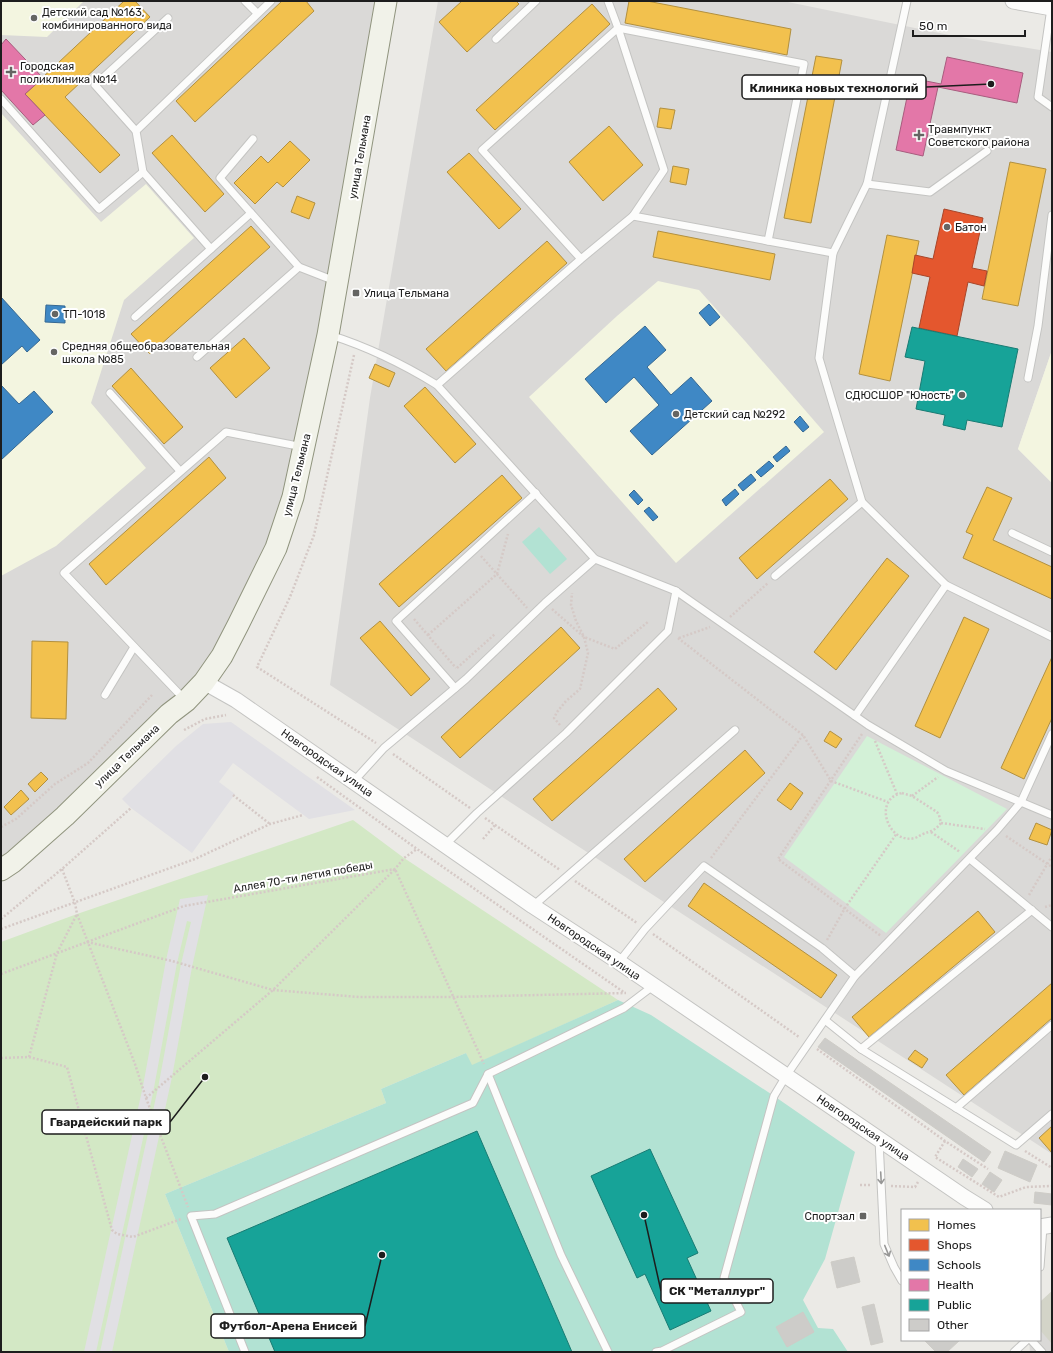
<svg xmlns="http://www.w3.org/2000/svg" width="1053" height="1353" viewBox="0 0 1053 1353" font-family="Rubik,sans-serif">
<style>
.residential{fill:#dad9d7}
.education{fill:#f3f5e0}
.construction{fill:#d3d4c8}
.grass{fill:#d3e8c5}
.park{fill:#d3f1d7}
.pitch{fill:#b2e2d3}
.plaza{fill:#e1e0e4}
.homes{fill:#f2c14e;stroke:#b2903f}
.shops{fill:#e4572e;stroke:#a84629}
.schools{fill:#3f88c5;stroke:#356893}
.health{fill:#e377a8;stroke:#a85c7e}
.public{fill:#17a398;stroke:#197b73}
.building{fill:#cdccc9;stroke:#ceccc7}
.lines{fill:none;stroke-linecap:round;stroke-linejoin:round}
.service-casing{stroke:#c4c4c2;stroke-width:9}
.minor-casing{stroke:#c4c4c2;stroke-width:17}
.secondary-casing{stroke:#90947e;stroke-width:23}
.path{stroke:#d5c9c6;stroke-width:2.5;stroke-dasharray:2 2;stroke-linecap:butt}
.service{stroke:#fcfcfb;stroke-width:7}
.minor{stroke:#fcfcfb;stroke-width:15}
.secondary{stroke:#f1f2e9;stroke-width:21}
.oneway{stroke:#989897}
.poi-dot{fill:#656563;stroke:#fff;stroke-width:1.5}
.labels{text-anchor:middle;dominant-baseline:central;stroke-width:4;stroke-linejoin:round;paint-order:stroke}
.poi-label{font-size:11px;fill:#1d1d1d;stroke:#fff;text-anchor:start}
.street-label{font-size:11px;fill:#1d1d1d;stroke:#fff}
.leader{fill:none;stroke:#1d1d1d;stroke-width:1.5}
.callout-dot{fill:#1d1d1d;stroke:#fff;stroke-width:1.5}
.callout{fill:#fff;stroke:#1d1d1d;stroke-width:1.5}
.callout-label{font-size:12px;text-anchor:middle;font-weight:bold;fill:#1d1d1d}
</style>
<rect width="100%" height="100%" fill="#ebeae6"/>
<g class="residential">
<polygon points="1,1 386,1 293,497 222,656 1,870"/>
<polygon points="438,1 783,1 954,36 1052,52 1052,350 1018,449 1052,483 1052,1154 330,685 370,398"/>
<polygon points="1052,1291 1052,1352 1030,1352 1029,1340 1040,1340 1040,1302"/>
</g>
<g class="education">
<polygon points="1,1 84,1 47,37 1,35"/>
<polygon points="1,113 101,222 146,184 194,238 124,300 91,403 146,468 56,546 1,576"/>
<polygon points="658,281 699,290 745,341 824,432 676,563 529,397 617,316"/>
<polygon points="1052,350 1052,483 1018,449"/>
</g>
<polygon class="construction" points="1052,1291 1052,1344 1040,1330 1040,1302"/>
<polygon class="grass" points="353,820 404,858 618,1000 471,1066 466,1053 381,1089 386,1103 165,1194 229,1352 1,1352 1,942 77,914"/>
<polygon class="park" points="867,736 1007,809 886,933 784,857"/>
<g class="pitch">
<polygon points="539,527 567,559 550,574 522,542"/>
<polygon points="618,1000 651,1015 774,1096 855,1152 825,1259 803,1300 818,1328 833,1329 848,1352 229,1352 165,1194 386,1103 381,1089 466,1053 472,1065"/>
</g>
<g class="plaza">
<polygon points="231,722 355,810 309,819 233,763 219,782 235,794 192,853 131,808 122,799 176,746 203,724"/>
<polygon points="208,895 192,967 172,1077 112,1352 100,1352 158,1088 181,964 191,922 187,921 177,963 153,1093 96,1352 84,1352 143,1086 166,960 180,899"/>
</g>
<g class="homes">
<polygon points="124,1 135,1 150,17 65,97 120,155 100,173 25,94"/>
<polygon points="282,1 306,1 314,11 195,122 176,101"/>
<polygon points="462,1 516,1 519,4 467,52 439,22"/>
<polygon points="629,1 647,1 791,29 787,55 625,23"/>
<polygon points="592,4 610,24 495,130 476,110"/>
<polygon points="816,56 842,60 811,223 784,218"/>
<polygon points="660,108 675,110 671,129 657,127"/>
<polygon points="609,126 643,165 603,201 569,162"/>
<polygon points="172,135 224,194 205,212 152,153"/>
<polygon points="290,141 310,160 283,187 277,182 255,204 234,183 261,156 268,163"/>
<polygon points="469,153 521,209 499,229 447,172"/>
<polygon points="1010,162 1046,169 1018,306 982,299"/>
<polygon points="673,166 689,169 686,185 670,182"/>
<polygon points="297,196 315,203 309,219 291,212"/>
<polygon points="251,226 270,247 150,354 131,334"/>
<polygon points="658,231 775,254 770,280 653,257"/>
<polygon points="887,235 919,241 890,381 859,374"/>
<polygon points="547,241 567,263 446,371 426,349"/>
<polygon points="244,338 270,368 236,398 210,368"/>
<polygon points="375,364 395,373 389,387 369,378"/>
<polygon points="131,368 183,427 164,444 112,386"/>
<polygon points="425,387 476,444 455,463 404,406"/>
<polygon points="209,457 226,478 106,585 89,564"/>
<polygon points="502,475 522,498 399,607 379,584"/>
<polygon points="830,479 848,499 757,579 739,558"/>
<polygon points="987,487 1012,498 993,540 1052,567 1052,599 963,558 973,535 966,532"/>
<polygon points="887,558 909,576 836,670 814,652"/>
<polygon points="964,617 989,629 940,738 915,726"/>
<polygon points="380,621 430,679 411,696 360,638"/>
<polygon points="561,627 580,648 460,758 441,737"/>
<polygon points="32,641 68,642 66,719 31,718"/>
<polygon points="1052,657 1052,718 1024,779 1001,768"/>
<polygon points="658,688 677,709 552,821 533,799"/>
<polygon points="830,731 842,739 836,748 824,741"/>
<polygon points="745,750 765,773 645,882 624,859"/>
<polygon points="41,772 48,779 35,792 28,784"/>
<polygon points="790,783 803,793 791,810 777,800"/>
<polygon points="21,790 29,799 11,815 4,807"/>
<polygon points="1036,823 1052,830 1047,845 1029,839"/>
<polygon points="704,883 837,975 821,998 688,906"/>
<polygon points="978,911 995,932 869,1037 852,1017"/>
<polygon points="1052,983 1052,1018 964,1095 946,1075"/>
<polygon points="915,1050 928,1059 922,1068 908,1059"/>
<polygon points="1052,1126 1052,1153 1039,1138"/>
</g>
<polygon class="shops" points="944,209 983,218 972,268 987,271 984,286 968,282 957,336 919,328 930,277 912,273 915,255 933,259"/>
<g class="schools">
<polygon points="1,297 40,340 27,352 22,346 1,365"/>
<polygon points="709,304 720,317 710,326 699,313"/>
<polygon points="46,305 65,306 65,323 45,322"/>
<polygon points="645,326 666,350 647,367 671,395 691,377 712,401 652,455 630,431 659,405 634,377 606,403 585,379"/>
<polygon points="1,385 19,404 34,391 53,412 1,460"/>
<polygon points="800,416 809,427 803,432 794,422"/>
<polygon points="786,446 790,451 777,462 773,457"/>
<polygon points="769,461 774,466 761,477 756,472"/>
<polygon points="751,474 756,480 743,491 738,485"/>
<polygon points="735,489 739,494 726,506 722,500"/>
<polygon points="634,490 643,500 638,505 629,495"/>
<polygon points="649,507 658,517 653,521 644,511"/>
</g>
<g class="health">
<polygon points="6,39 43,78 25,94 45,115 33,125 1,90 1,45"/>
<polygon points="947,57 1023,73 1017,103 938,87 923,156 896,150 911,78 941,84"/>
</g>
<g class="public">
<polygon points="912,327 1018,349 1002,427 967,420 965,430 943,425 945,415 916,409 925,361 905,357"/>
<polygon points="477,1131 572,1352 275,1352 227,1238"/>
<polygon points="650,1149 698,1253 687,1258 711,1311 670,1330 645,1274 637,1278 591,1176"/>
</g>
<g class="building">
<polygon points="825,1038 991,1152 984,1162 818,1047"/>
<polygon points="1005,1151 1037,1165 1030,1182 998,1168"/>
<polygon points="963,1159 978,1169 972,1177 958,1167"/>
<polygon points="990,1172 1002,1180 994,1192 982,1184"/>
<polygon points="1035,1192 1052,1194 1052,1205 1034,1203"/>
<polygon points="854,1257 860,1282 837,1288 831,1262"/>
<polygon points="874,1304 883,1342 871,1345 862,1307"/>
<polygon points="803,1312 814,1332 787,1347 776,1327"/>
<polygon points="924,1340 960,1340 947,1352 936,1352"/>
</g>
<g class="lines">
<g class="service-casing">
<g id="service">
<polyline points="245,1 257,13"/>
<polyline points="608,1 618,28 804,64 768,241 633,216"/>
<polyline points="907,1 867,184 833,253 819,358 862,502 946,585 1052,637"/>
<polyline points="1051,8 1038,97 1052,107"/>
<polyline points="496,39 536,1"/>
<polyline points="1,99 99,209 143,172"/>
<polyline points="136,131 95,85 168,18"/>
<polyline points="867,184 930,192 987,151"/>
<polyline points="251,213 220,178 253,139"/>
<polyline points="768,241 833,253"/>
<polyline points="211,249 143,172 136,131 271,1"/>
<polyline points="135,317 251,213 299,267 335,281"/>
<path d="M 330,335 C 368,347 403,364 437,385 L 595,559 L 676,591 L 868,725 L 946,771 L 1052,815"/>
<polyline points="197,357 299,267"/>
<polyline points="1028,378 1038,326 1052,215"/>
<polyline points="437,385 581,259 633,216 664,170 618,28 482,150 581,259"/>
<polyline points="110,393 180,471"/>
<polyline points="1012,533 1052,552"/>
<polyline points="775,576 862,502"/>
<polyline points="455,688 396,621 475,549 536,493"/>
<polyline points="105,695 134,647"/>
<polyline points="185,700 64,573 226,432 303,447"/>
<polyline points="855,716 946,585"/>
<polyline points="354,781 384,748 466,679 545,603 595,559"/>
<polyline points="446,844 477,813 566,733 668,631 676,591"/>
<polyline points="970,859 1052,927"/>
<polyline points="533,906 735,730"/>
<polyline points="619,962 645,929 704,866 822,948 855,976"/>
<polyline points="825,1020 861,1049 1016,1145 1052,1114"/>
<polyline points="861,1049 1032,910"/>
<polyline points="488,1074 561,1255 608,1352"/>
<polyline points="956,1108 1052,1025"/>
<polyline points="879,1140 884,1244 894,1267 902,1281"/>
<polyline points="1040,1267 1043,1227"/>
<polyline points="1031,1340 1042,1352"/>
<polyline points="245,1352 191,1216 215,1214 473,1103 488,1074 624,1008 653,986"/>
<polyline points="656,1352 662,1351 741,1312 724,1278 774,1096 786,1076 855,976 997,830 1021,802 1052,734"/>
<polyline points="1014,1352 1027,1340"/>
</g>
</g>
<g class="minor-casing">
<g id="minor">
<polyline points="1013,1 1052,8"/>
<polyline points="204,682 236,700 533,906 619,962 964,1197 985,1210"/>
<polyline points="1040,1227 1052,1225"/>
</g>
</g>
<g class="secondary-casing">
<polyline id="secondary" points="1,870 13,862 65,816 169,714 186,701 204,682 222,656 238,625 276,548 293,497 328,335 386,1"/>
</g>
<g class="path">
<polyline points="354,355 314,535 290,597 257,667 376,743"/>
<polyline points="481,556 527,608"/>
<polyline points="552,609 584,637 615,649 649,621"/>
<polyline points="730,617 768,583"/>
<polyline points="414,619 456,668"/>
<polyline points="428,635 497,574 508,534"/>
<polyline points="678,638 803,735 831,781 888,802"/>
<polyline points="679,638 710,627"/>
<polyline points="457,668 495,634"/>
<polyline points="560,725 554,718 557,712 566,701 580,689 588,653 584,637 576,621 571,605 572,593"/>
<polyline points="184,730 205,719 226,715"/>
<polyline points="862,734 778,859 881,936"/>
<polyline points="875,741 897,794"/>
<polyline points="393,754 470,808"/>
<polyline points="317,777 417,849 625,993"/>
<path d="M 902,793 L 912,796 L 937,812 L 939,815 L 941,823 C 936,830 931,831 923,834 C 920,835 918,837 915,838 C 888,845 872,799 902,793 Z"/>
<polyline points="233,795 270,824"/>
<polyline points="912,796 938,777"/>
<polyline points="485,818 560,870"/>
<polyline points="941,823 985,829"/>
<polyline points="1,827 16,819 55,784 88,763 152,695"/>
<polyline points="931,832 960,852"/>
<polyline points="1006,836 1052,867"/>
<polyline points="483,839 495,825"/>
<polyline points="711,858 803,735"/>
<polyline points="62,869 75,903 77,914 135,1064 146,1098 188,1207"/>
<polyline points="575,881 637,923"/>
<polyline points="1029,895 1052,856"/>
<polyline points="1045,907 1052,905"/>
<polyline points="1,919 62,869 131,808"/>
<polyline points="1,929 195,859 270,824 303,815"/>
<polyline points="653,934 799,1037"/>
<polyline points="827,940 845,908 897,833"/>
<polyline points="87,942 172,961 273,990 359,997 452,997 626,993"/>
<polyline points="1,974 184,906 395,869 404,858 417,849"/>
<polyline points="817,1049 945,1141 988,1169"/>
<polyline points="29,1057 57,953 77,914"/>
<polyline points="1,1058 29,1057 67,1067 112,1230 117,1234 133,1237 181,1219"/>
<polyline points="146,1098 273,990 395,869 484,1064"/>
<polyline points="945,1141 935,1157 999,1197 1026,1187 1052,1186"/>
<polyline points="1025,1151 1052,1168"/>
<polyline points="860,1185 870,1185"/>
<polyline points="891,1186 915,1187 918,1182"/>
</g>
<use href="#service" class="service"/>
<use href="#minor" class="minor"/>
<use href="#secondary" class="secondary"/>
</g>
<defs><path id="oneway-shaft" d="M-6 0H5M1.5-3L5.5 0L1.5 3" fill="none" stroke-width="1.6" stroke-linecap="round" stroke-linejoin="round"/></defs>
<g class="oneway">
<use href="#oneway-shaft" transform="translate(881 1178) rotate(87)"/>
<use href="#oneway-shaft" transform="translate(887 1251) rotate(68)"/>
</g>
<g class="poi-dot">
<circle cx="34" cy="18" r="4"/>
<path d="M9 66h4v4h4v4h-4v4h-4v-4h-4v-4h4z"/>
<path d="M917 129h4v4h4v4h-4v4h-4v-4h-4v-4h4z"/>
<circle cx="947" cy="227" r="4"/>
<rect x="352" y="289" width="8" height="8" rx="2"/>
<circle cx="55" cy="314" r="4"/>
<circle cx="54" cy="352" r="4"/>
<circle cx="962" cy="395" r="4"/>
<circle cx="676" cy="414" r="4"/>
<rect x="859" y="1212" width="8" height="8" rx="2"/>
</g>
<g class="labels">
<g class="poi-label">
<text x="42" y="12">Детский сад №163,<tspan x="42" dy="13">комбинированного вида</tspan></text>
<text x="20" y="66">Городская<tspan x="20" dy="13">поликлиника №14</tspan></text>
<text x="928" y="129">Травмпункт<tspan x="928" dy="13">Советского района</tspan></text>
<text x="955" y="227">Батон</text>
<text x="364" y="293">Улица Тельмана</text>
<text x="63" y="314">ТП-1018</text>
<text x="62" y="346">Средняя общеобразовательная<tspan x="62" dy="13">школа №85</tspan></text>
<text x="954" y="395" text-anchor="end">СДЮСШОР "Юность"</text>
<text x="684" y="414">Детский сад №292</text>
<text x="855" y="1216" text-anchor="end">Спортзал</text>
</g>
<g class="street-label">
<text transform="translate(360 157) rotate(-80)">улица Тельмана</text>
<text transform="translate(297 475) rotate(-76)">улица Тельмана</text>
<text transform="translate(127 756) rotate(-44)">улица Тельмана</text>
<text transform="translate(327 763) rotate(35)">Новгородская улица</text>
<text transform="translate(303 877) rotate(-10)">Аллея 70-ти летия победы</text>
<text transform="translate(594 947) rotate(34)">Новгородская улица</text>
<text transform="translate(863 1128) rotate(34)">Новгородская улица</text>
</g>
</g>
<path class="leader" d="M991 84L926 87M205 1077L170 1122M644 1215L661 1291M382 1255L365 1326"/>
<g class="callout-dot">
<circle cx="991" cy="84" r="4"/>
<circle cx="205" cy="1077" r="4"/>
<circle cx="644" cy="1215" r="4"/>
<circle cx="382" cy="1255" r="4"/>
</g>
<g class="callout">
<rect x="742" y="75" width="184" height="24" rx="4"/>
<rect x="42" y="1110" width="128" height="24" rx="4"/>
<rect x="661" y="1279" width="112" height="24" rx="4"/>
<rect x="211" y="1314" width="154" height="24" rx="4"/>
</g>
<g class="callout-label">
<text x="834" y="92">Клиника новых технологий</text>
<text x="106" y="1126">Гвардейский парк</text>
<text x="717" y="1295">СК "Металлург"</text>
<text x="288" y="1330">Футбол-Арена Енисей</text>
</g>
<rect width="1053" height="1353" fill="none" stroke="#1d1d1d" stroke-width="4"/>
<rect x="901" y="1209" width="140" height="132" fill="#ffffff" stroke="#a5a5a5"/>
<rect x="909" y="1219" width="20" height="12" fill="#f2c14e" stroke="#a5a5a5"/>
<text x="937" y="1229" font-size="12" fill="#1d1d1d">Homes</text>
<rect x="909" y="1239" width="20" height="12" fill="#e4572e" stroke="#a5a5a5"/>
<text x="937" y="1249" font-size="12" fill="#1d1d1d">Shops</text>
<rect x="909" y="1259" width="20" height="12" fill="#3f88c5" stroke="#a5a5a5"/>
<text x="937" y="1269" font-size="12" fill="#1d1d1d">Schools</text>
<rect x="909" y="1279" width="20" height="12" fill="#e377a8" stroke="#a5a5a5"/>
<text x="937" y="1289" font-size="12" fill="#1d1d1d">Health</text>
<rect x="909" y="1299" width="20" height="12" fill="#17a398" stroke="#a5a5a5"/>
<text x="937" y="1309" font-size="12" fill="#1d1d1d">Public</text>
<rect x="909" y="1319" width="20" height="12" fill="#cdccc9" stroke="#a5a5a5"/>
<text x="937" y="1329" font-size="12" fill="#1d1d1d">Other</text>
<path d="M913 30v6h112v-6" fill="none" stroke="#1d1d1d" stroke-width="2"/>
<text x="919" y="30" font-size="12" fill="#1d1d1d" stroke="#ffffff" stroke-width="3" paint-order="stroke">50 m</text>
</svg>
